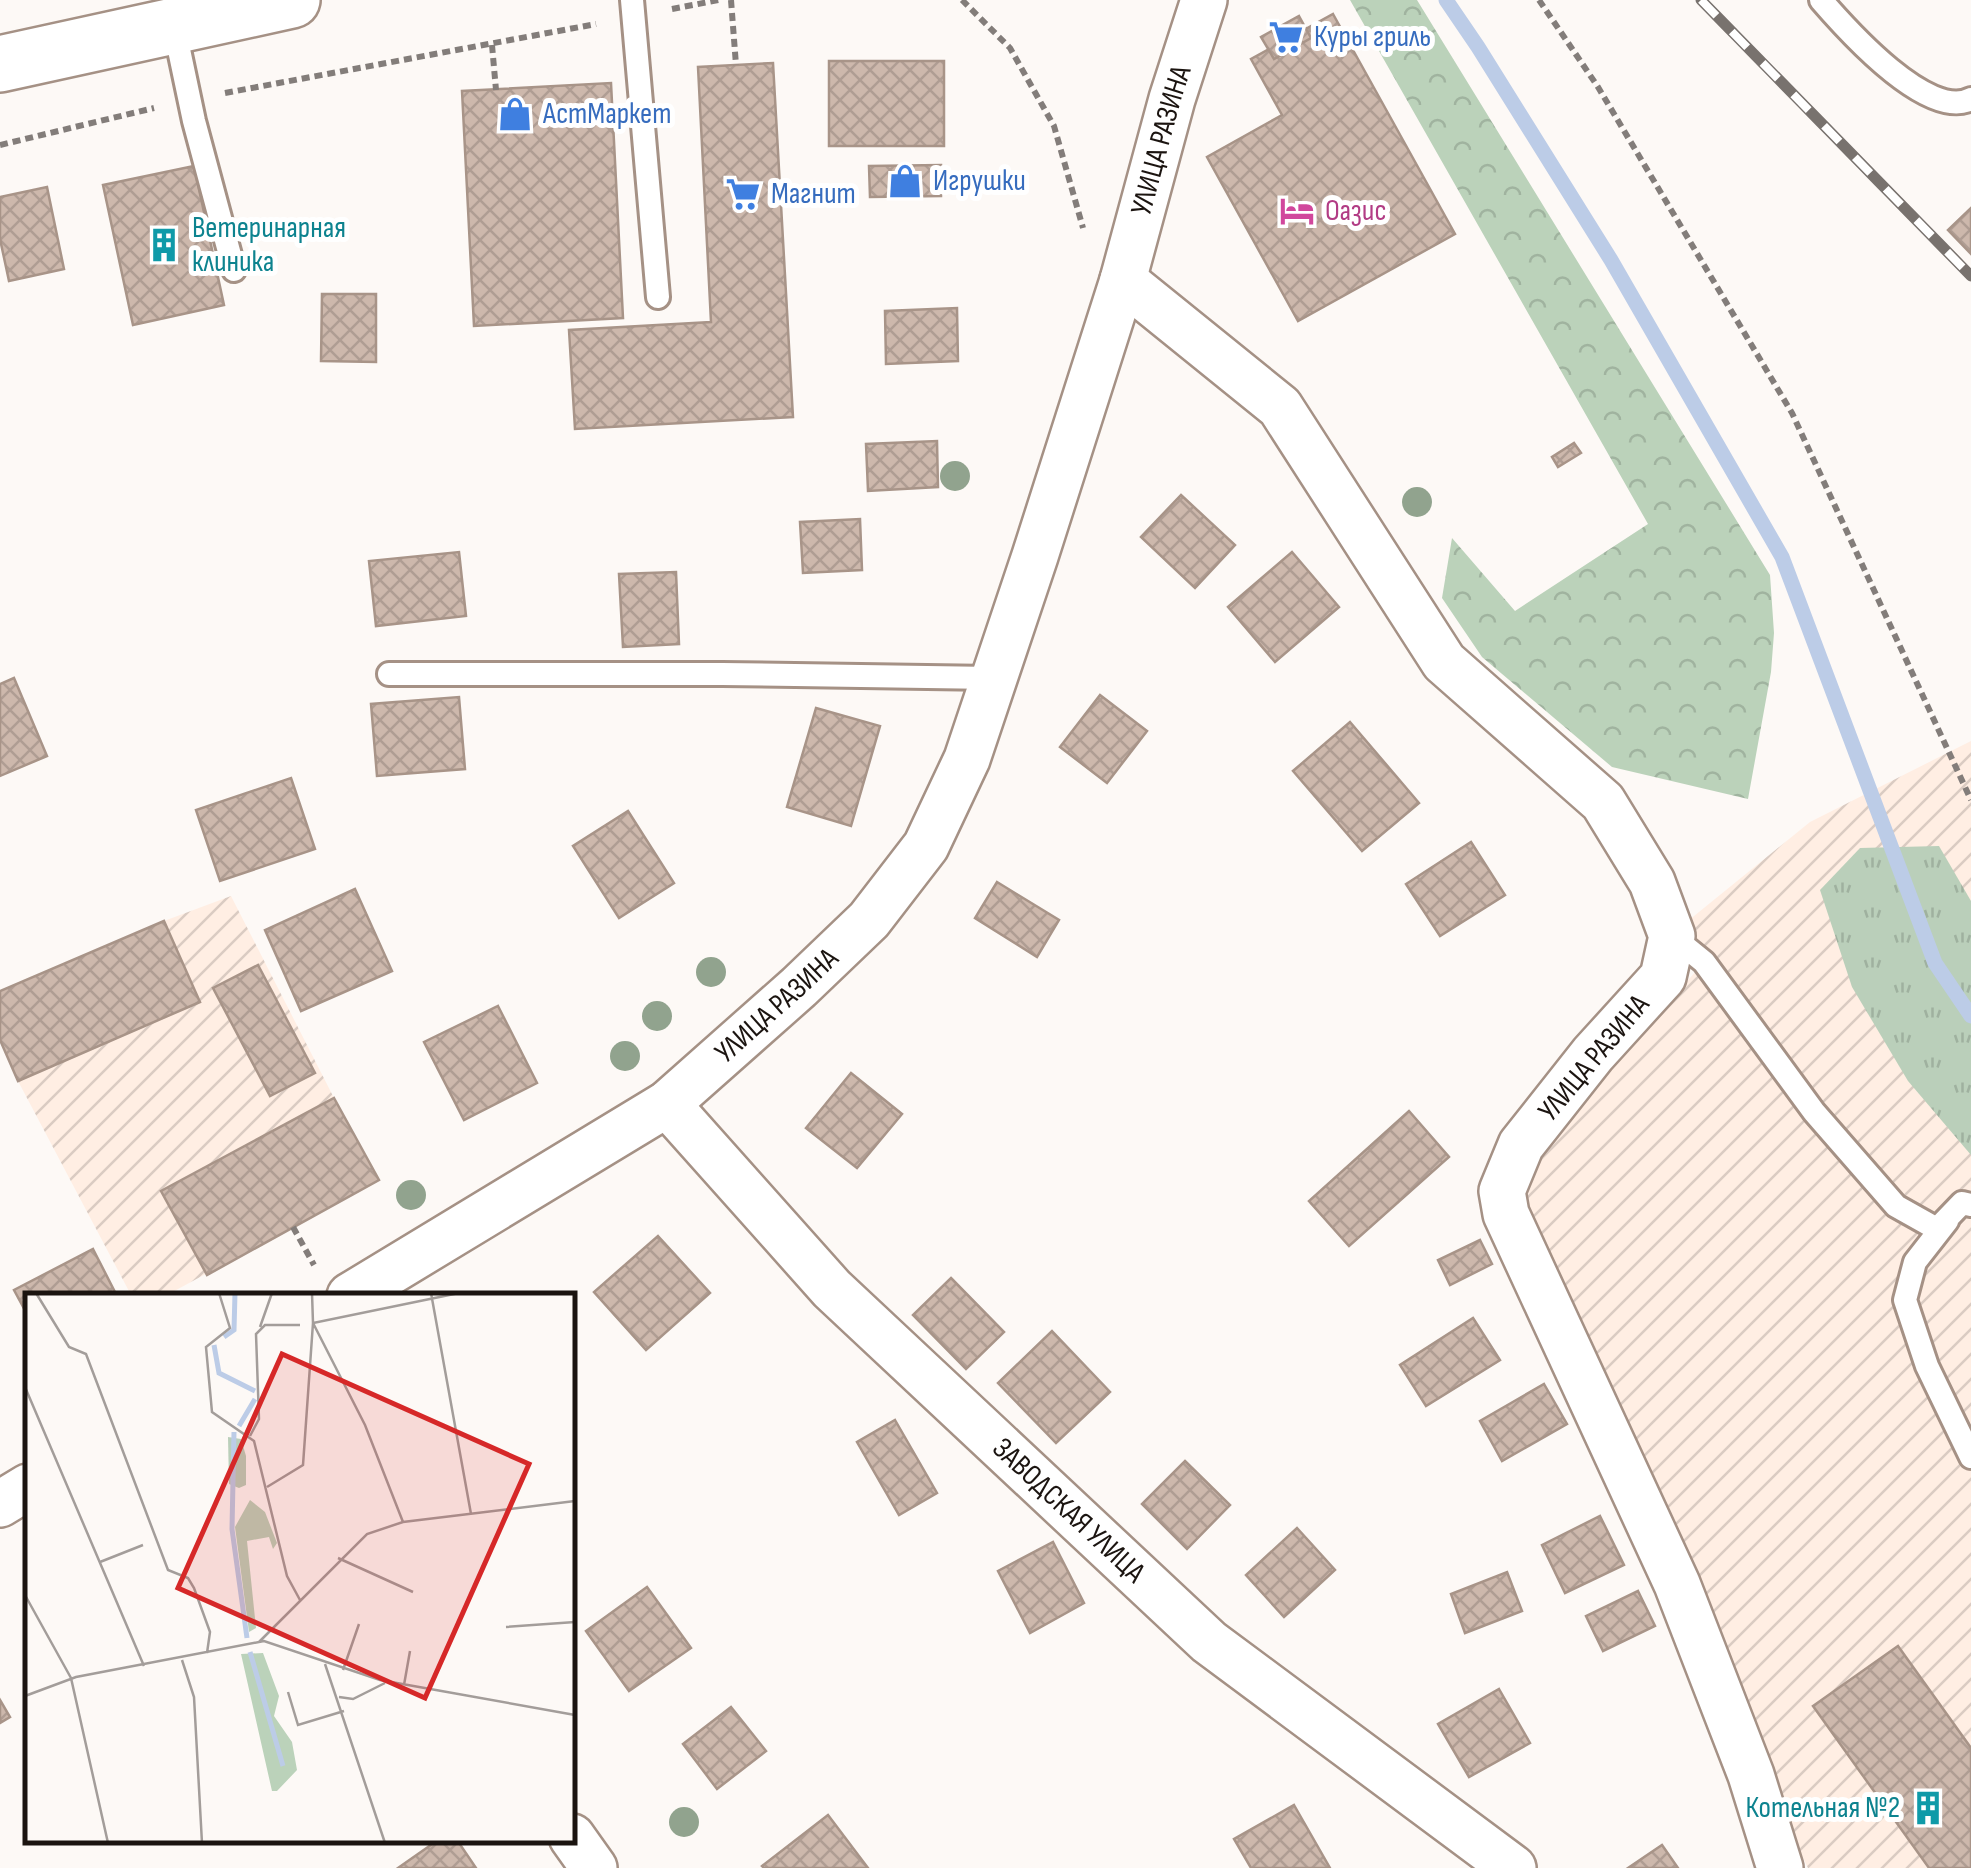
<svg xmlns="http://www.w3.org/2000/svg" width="1971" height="1868" viewBox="0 0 1971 1868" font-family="'Sofia Sans Condensed',sans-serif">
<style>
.industrial{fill:url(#industrial-furrows)}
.grass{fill:url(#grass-tufts)}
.forest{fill:url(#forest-crowns)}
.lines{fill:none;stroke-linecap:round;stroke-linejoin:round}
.stream{stroke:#bccce7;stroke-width:15}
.building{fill:url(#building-cross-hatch);stroke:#a89488;stroke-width:2.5}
.lane-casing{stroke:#a59185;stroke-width:28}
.street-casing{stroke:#a59185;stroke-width:50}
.primary-casing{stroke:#a59185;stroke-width:60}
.path{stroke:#837d7a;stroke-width:6;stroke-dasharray:8 5;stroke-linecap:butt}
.lane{stroke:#fff;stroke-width:22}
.street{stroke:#fff;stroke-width:45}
.primary{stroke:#fff;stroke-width:55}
.rail-casing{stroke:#78726e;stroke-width:11}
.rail{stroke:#fff;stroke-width:8;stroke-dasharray:22;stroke-linecap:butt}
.tree{fill:#91a38e}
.labels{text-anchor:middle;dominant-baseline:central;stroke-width:10;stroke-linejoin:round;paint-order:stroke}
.shop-label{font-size:30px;fill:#366cbe;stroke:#fff;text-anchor:start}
.street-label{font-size:30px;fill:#1b1410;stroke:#fff}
.hotel-label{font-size:30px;fill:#b23c85;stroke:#fff;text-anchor:start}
.culture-label{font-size:30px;fill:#0d838f;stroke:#fff;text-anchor:start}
.inset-river{fill:none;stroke:#bccce7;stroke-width:5}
.inset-road{fill:none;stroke:#a39d9a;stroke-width:2.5}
.view{fill:#d62828;fill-opacity:0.15;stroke:#d62828;stroke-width:5}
.inset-edge{fill:none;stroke:#1b1410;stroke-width:5}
</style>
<defs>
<pattern id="industrial-furrows" width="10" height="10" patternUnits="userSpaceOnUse" patternTransform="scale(2.5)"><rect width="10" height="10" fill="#ffeee3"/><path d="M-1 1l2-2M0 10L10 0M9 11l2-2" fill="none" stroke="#dacbc2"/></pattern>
<pattern id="grass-tufts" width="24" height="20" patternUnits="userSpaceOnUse" patternTransform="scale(2.5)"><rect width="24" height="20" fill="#bacfba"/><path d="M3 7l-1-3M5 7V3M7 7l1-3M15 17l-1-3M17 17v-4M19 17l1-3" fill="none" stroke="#9fb19f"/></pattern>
<pattern id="forest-crowns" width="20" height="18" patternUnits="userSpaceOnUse" patternTransform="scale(2.5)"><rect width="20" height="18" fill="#bbd2ba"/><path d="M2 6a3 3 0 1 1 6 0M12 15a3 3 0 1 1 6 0" fill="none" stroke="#a0b39f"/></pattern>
<pattern id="building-cross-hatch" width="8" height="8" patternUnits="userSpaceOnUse" patternTransform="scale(2.5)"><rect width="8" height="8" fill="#cdb8ac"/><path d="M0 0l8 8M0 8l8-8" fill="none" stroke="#af9d93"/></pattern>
</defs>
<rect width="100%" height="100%" fill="#fdf9f6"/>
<g class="industrial">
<polygon points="1971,741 1971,1868 1808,1868 1799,1850 1698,1591 1521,1201 1523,1168 1704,962 1678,929 1810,822"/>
<polygon points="231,896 334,1098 379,1180 167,1295 131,1295 18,1081 0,1040 0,991 164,921"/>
</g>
<polygon class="grass" points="1939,846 1971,901 1971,1155 1908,1081 1852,987 1820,890 1860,848"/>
<polygon class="forest" points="1350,0 1417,0 1770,575 1774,633 1771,672 1748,799 1612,767 1482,657 1442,598 1452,538 1515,611 1648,524"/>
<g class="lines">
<polyline class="stream" points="1446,0 1478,47 1611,260 1782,557 1935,963 1971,1016"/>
</g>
<g class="building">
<polygon points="1333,14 1455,234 1298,321 1207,157 1282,115 1251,59"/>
<polygon points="1299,16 1311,38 1274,59 1261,37"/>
<rect x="829" y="61" width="115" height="85"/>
<polygon points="773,63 793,417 575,429 569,330 711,322 698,67"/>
<polygon points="611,83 623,318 474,326 462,91"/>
<polygon points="941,165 941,196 870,197 869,166"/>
<polygon points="194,166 224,305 133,325 103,185"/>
<polygon points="47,187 64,269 9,281 0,239 0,197"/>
<polygon points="1971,208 1971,254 1948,230"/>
<polygon points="322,294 376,294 376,362 321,361"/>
<polygon points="957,308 958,361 886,364 885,311"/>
<polygon points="937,441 938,487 868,491 866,444"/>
<polygon points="1574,443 1581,453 1558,467 1552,457"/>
<polygon points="1181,495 1235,545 1195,588 1141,537"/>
<polygon points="860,519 862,570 803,573 800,522"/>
<polygon points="459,552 466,616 376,626 369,561"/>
<polygon points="1292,552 1339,607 1275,662 1228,607"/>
<polygon points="676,572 679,644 623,647 619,574"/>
<polygon points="14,678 47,756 0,776 0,684"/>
<polygon points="1100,695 1147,731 1107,783 1060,747"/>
<polygon points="459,697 465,769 377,776 371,704"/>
<polygon points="816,708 880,726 851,826 787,807"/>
<polygon points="1350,722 1419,803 1362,851 1293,771"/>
<polygon points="291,778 315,849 220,881 196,810"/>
<polygon points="628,811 674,883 619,918 573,846"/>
<polygon points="1471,842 1505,895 1440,936 1406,884"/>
<polygon points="997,882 1059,920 1037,957 975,918"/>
<polygon points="355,889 392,971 301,1011 265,930"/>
<polygon points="164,921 200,1002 18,1081 0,1040 0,991"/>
<polygon points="258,965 315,1073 270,1096 213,988"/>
<polygon points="498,1006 537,1083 464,1120 424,1042"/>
<polygon points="851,1073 902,1114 857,1168 806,1128"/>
<polygon points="334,1098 379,1180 207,1275 161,1191"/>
<polygon points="1409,1111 1449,1157 1349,1246 1309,1201"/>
<polygon points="658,1236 710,1293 646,1350 594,1292"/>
<polygon points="1480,1240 1492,1264 1450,1285 1438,1260"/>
<polygon points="93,1249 117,1296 28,1296 28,1316 14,1290"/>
<polygon points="951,1278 1004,1332 966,1369 913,1315"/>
<polygon points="1473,1318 1500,1360 1426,1406 1400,1365"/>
<polygon points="1052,1331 1110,1392 1056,1443 998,1383"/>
<polygon points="1544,1384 1567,1424 1502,1461 1480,1421"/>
<polygon points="895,1420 937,1493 899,1515 857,1442"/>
<polygon points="1185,1461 1230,1505 1187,1549 1142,1504"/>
<polygon points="1600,1516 1624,1565 1565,1593 1542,1545"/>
<polygon points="1297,1528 1335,1570 1284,1617 1246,1575"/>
<polygon points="1053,1542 1084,1603 1030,1633 998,1571"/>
<polygon points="1507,1572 1522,1611 1465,1633 1451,1594"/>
<polygon points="647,1587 691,1648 629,1691 586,1631"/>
<polygon points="1638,1591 1655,1626 1603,1651 1586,1616"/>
<polygon points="1898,1646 1971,1748 1971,1868 1929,1868 1813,1706"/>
<polygon points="1499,1689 1530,1743 1469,1777 1438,1724"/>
<polygon points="0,1700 10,1717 0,1723"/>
<polygon points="731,1707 766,1751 717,1789 683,1744"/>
<polygon points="1294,1805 1330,1868 1251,1868 1234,1839"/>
<polygon points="828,1815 868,1868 764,1868 762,1866"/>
<polygon points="438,1840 457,1840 476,1868 398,1868"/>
<polygon points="1662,1845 1678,1868 1628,1868"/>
</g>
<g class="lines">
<g class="lane-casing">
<g id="lane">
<polyline points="632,0 658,297"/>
<path d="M 1821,0 C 1847,30 1928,121 1971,99"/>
<polyline points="174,26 194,121 234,270"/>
<polyline points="389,674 722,674 993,678"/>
<polyline points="1672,936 1704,962 1814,1112 1896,1206 1937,1229 1962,1203 1971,1205"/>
<polyline points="1947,1221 1915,1262 1905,1300 1927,1366 1971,1457"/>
</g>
</g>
<g class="street-casing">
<g id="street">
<polyline points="1123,280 1280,407 1444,662 1603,802 1652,882 1672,936 1663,977 1593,1054 1521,1145 1502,1191 1506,1214 1677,1584 1751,1775 1780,1868"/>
<path id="s1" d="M 667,1104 L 832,1289 L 1209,1642 L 1513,1868"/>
<path id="s2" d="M 350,1296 L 667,1104 L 799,987 L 869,920 L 926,846 L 967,759 L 1035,556 L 1123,280 L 1172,99 L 1204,0"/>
<polyline points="0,1504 28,1487"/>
<polyline points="572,1837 594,1868"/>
</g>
</g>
<g class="primary-casing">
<polyline id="primary" points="0,64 292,0"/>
</g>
<g class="path">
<polyline points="731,0 736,65"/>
<polyline points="962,0 1010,48 1054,126 1083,228"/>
<polyline points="1539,0 1598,87 1792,413 1971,800"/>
<polyline points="672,9 719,0"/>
<polyline points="492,45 496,90"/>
<polyline points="225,93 596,24"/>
<polyline points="0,145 154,108"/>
<polyline points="293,1227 314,1265"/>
</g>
<use href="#lane" class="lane"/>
<use href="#street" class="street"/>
<use href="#primary" class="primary"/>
<g class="rail-casing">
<polyline id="rail" points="1701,0 1971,276"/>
</g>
<use href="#rail" class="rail"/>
</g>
<g class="tree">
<circle cx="955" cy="476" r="15"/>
<circle cx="1417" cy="502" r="15"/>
<circle cx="711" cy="972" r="15"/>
<circle cx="657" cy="1016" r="15"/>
<circle cx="625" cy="1056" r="15"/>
<circle cx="411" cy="1195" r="15"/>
<circle cx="684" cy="1822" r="15"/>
</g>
<defs>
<g id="supermarket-bare" transform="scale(2.7)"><path d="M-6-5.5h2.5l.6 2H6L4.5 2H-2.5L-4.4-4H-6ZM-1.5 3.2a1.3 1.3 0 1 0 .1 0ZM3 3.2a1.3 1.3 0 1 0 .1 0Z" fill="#3f7fe0" stroke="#fff" stroke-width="2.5" paint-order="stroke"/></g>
<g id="shop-bare" transform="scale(2.7)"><path d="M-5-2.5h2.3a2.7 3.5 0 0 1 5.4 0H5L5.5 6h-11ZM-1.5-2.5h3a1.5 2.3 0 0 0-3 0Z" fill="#3f7fe0" stroke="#fff" stroke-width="2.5" paint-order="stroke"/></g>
<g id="hotel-bare" transform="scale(2.7)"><path d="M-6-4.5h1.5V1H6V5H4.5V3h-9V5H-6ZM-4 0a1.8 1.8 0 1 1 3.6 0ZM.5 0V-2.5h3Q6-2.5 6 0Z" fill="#d1479c" stroke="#fff" stroke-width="2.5" paint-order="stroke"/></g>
<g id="building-bare" transform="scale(2.7)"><path d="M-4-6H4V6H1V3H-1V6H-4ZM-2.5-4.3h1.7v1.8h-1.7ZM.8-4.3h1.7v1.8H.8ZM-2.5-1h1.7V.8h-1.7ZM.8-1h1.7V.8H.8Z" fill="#0f9aa8" stroke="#fff" stroke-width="2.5" paint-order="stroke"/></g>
</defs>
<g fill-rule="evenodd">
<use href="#supermarket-bare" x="1286" y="37"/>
<use href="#shop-bare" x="515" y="114"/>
<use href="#shop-bare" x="905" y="181"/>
<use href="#supermarket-bare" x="743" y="194"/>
<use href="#hotel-bare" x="1297" y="211"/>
<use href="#building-bare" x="164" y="245"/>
<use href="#building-bare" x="1928" y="1808"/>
</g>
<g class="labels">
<g class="shop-label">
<text x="1314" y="37">Куры гриль</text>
<text x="543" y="114">АстМаркет</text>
<text x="933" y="181">Игрушки</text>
<text x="771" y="194">Магнит</text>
</g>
<g class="street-label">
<text stroke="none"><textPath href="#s2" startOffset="1482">УЛИЦА РАЗИНА</textPath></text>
<text stroke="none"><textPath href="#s2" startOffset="518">УЛИЦА РАЗИНА</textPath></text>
<text transform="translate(1594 1058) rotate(-50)">УЛИЦА РАЗИНА</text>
<text stroke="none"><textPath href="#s1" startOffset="572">ЗАВОДСКАЯ УЛИЦА</textPath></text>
</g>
<g class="hotel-label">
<text x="1325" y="211">Оазис</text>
</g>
<g class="culture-label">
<text x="192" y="228">Ветеринарная<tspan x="192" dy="34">клиника</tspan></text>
<text x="1900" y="1808" text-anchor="end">Котельная №2</text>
</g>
</g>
<g transform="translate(25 1293)">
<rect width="550" height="550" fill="#fdf9f6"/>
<path d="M 203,144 L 216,146 L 221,163 L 221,192 L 214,195 L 204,191 Z" fill="#bacfba"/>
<path d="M 225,207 L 240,219 L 252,250 L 248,256 L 244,244 L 222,248 L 231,335 L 224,339 L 210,234 ZM 238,360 L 254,403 L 249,423 L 267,449 L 272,477 L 252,498 L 247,498 L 216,361 Z" fill="#bbd2ba"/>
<path class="inset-river" d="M 199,44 L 209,37 L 210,0M 189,52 L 194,80 L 230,98M 214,133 L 230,106M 209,139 L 207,236 L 222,345M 225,359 L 258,473"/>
<path class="inset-road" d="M 11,0 L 44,54 L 61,61 L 143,277 L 163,285 L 169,295 L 185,339 L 182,360M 194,0 L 205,35 L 181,54 L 187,119 L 229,148 L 262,283 L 275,307M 287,0 L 288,30 L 340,132 L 378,229M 406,0 L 446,221M 235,34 L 247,0M 0,94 L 119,373M 225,143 L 234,126 L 231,41 L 240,32 L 275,32M 242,194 L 278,172 L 288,30 L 434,0M 313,265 L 388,299M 75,269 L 118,252M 0,302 L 46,385M 481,334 L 550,329M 234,349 L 342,241 L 378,229 L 550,208M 157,367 L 169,404 L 177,550M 300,371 L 360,550M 318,377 L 334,331M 46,385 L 83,550M 379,392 L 385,358M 263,399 L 273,432 L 319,418M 0,403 L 51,384 L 239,348 L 355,387 L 550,422M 314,404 L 328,406 L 360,390"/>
<path class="view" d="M 257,61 L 504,171 L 400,405 L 153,295 Z"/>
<rect width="550" height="550" class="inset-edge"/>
</g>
</svg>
